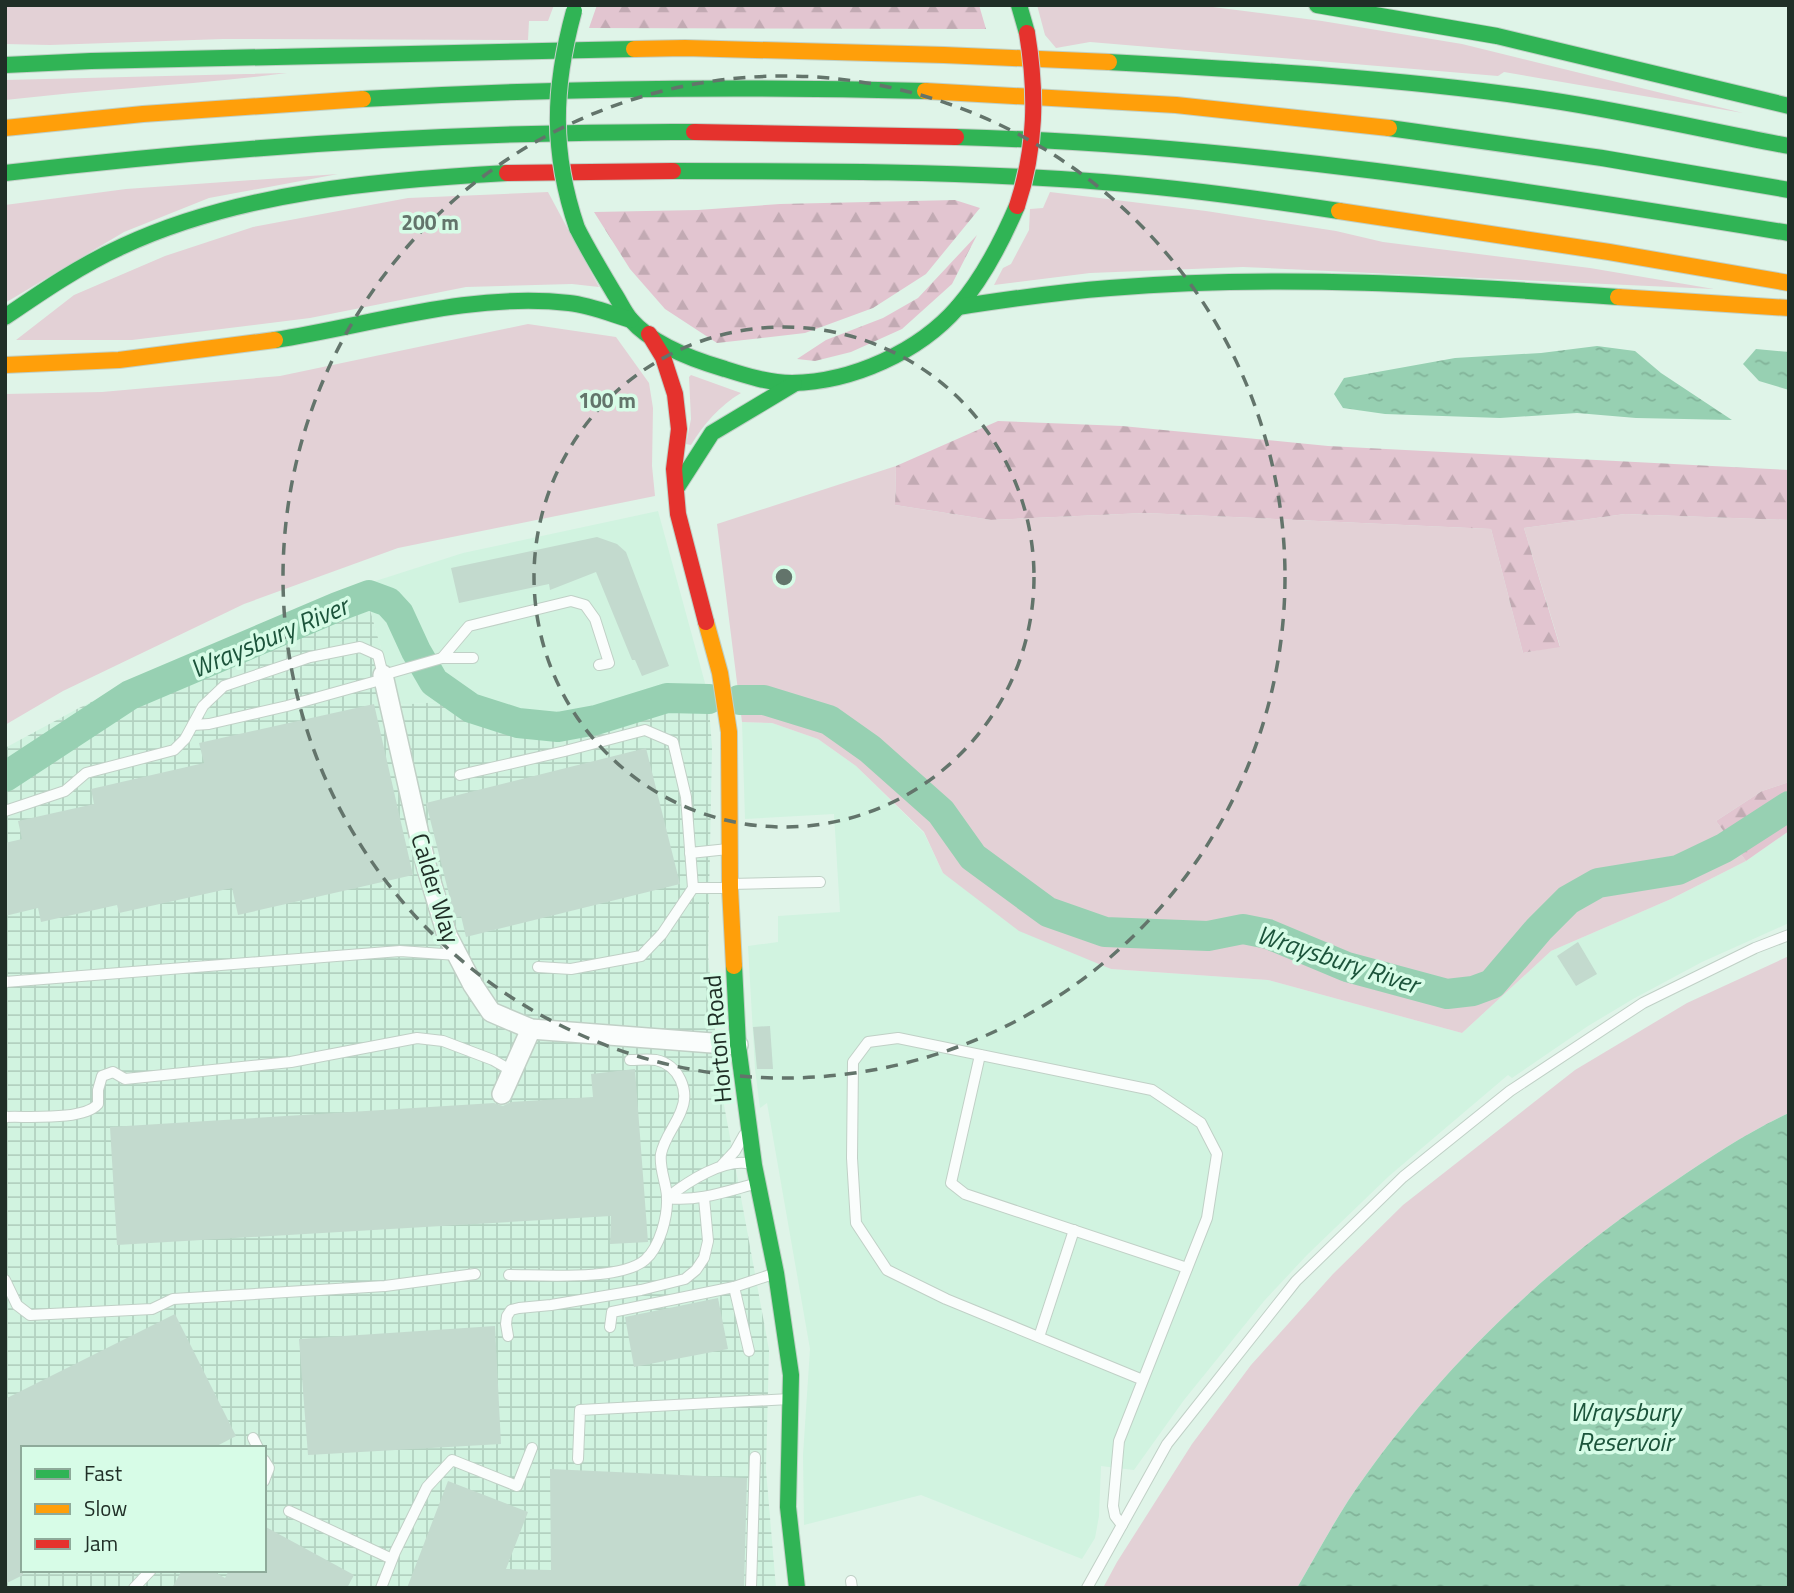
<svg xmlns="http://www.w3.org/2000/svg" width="1794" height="1593" viewBox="0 0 1794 1593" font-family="'Titillium Web',sans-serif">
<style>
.built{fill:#d1f3e0}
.industrial{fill:url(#industrial-grid);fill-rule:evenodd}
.green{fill:#e3d1d6}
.forest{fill:url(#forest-firs)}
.water{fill:url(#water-ripples)}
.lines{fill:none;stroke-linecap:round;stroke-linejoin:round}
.river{stroke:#97d0b2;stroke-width:30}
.building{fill:#c3dace}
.lane-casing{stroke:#c0d0c6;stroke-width:12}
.street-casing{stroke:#c0d0c6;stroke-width:22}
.fast-casing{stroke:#c0d0c6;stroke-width:18}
.slow-casing{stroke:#c0d0c6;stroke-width:18}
.jam-casing{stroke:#c0d0c6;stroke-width:18}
.lane{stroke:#fafdfc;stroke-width:10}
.street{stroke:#fafdfc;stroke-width:19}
.fast{stroke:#30b455;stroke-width:16}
.slow{stroke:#ff9f0a;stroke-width:16}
.jam{stroke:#e5322d;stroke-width:16}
.fast-bridge-casing{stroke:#c7d1cc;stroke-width:18;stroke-linecap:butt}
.jam-bridge-casing{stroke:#c7d1cc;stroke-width:18;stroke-linecap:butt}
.fast-bridge{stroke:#30b455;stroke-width:16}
.jam-bridge{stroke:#e5322d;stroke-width:16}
.ring{fill:none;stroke:#63746b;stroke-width:3.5;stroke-dasharray:12 9}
.labels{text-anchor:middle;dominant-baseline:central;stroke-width:7;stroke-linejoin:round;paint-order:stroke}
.street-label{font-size:24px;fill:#202f27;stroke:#d7fce7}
.water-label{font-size:26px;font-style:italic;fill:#1c543b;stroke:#d7fce7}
.centre{fill:#63746b;stroke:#d7fce7;stroke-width:3.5}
.ring-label{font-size:21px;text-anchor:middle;font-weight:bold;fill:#63746b;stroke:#d7fce7;stroke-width:7;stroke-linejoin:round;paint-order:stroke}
</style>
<defs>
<pattern id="industrial-grid" width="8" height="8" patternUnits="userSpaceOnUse" patternTransform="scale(1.75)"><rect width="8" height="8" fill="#d1f3e0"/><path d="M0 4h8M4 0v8" fill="none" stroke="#b3d1c0"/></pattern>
<pattern id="forest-firs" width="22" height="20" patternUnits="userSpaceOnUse" patternTransform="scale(1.75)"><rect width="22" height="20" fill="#e2c5d0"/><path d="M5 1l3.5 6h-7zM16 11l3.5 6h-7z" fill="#c2aab3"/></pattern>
<pattern id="water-ripples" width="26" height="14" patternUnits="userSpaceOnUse" patternTransform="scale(1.75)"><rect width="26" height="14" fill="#97d0b2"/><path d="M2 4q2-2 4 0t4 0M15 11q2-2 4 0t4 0" fill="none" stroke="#82b399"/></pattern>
</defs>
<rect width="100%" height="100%" fill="#dff4e8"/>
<g class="built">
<polygon points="658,511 708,694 642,695 549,718 530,718 469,700 397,705 363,585 463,553"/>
<polygon points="742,722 772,723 818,739 856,766 924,833 943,873 1111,969 1268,980 1462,1033 1551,951 1671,899 1746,861 1789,831 1789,923 1702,962 1633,999 1588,1026 1512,1078 1508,1075 1389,1176 1307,1255 1264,1301 1184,1400 1134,1470 1101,1466 1099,1516 1095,1538 1082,1559 921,1495 804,1525 803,1455 810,1349 767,1103 760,1108 755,1069 748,946 778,942 778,916 840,912 834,814 745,819"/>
</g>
<path class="industrial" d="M 363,585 L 397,705 L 469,700 L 529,718 L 549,718 L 642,695 L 708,694 L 712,747 L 708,955 L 720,1083 L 769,1350 L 766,1470 L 776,1588 L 5,1588 L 5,748 L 79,708 L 175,661 ZM 23,1448 L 264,1448 L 264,1570 L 23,1570 Z"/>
<g class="green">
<polygon points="5,5 554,5 548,21 529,21 528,40 223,39 50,45 5,44"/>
<polygon points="1037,5 1197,5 1322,21 1462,44 1743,113 1504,72 1498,76 1090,42 1056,48 1045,35"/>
<path d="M 287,73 C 193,85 99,89 5,100 L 5,80 Z"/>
<polygon points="338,174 209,198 124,232 5,303 5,205 126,189"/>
<polygon points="548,192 599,287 572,284 466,287 310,318 132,340 16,340 74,295 165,256 253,227 408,198"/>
<polygon points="1050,192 1206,211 1336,231 1383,242 1590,268 1714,289 1243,267 1090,273 994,285 1003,268 1011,264 1029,230 1030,209 1043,208"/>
<polygon points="528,324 616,337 649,383 653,408 652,466 655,496 398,548 244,604 63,691 5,725 5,394 102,392 280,376"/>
<path d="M 691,375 L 741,393 C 719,406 704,424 691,445 L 686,444 L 691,419 L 689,377 Z"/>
<polygon points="896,466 895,505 991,520 1145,513 1491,529 1523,653 1560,646 1524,528 1625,514 1789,520 1789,782 1762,791 1716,821 1746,861 1671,899 1551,951 1462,1033 1268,980 1111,969 1019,931 943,873 924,832 856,766 818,739 772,723 742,722 717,524"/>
<path d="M 1789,956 L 1789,1113 C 1748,1132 1712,1156 1675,1181 C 1547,1265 1433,1374 1348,1501 C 1330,1529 1314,1559 1297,1588 L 1103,1588 L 1117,1562 L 1192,1444 L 1251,1365 L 1333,1274 L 1403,1205 L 1575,1070 L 1687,1003 Z"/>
</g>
<g class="forest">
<polygon points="597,5 979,5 986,29 589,28"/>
<polygon points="955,200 980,208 926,274 873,308 805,333 717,343 665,309 630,269 594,212 698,210 780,204"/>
<polygon points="977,235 952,284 902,329 851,352 815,361 797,359 826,340 883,318 918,298"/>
<polygon points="998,421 1122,426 1328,446 1789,470 1789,520 1625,514 1524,528 1560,647 1523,653 1491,529 1145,513 991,520 895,505 896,466"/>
<polygon points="1789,782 1789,831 1746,861 1716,821 1762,791"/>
</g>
<g class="water">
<polygon points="1597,346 1635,351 1661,373 1732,420 1636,418 1577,413 1500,418 1385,414 1343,408 1334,394 1344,378 1455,358 1541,353"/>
<polygon points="1756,349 1789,352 1789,390 1759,381 1743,364"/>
<path d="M 1789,1113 L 1789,1588 L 1297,1588 C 1314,1559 1330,1529 1348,1501 C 1433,1374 1547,1265 1675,1181 C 1712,1156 1748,1132 1789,1113 Z"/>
</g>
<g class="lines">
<g class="river">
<polyline points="739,700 764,700 829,720 870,749 941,812 973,857 1048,912 1105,932 1208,936 1243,929 1268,934 1347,967 1447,994 1473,991 1492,984 1539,929 1568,900 1598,883 1678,870 1724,848 1789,806"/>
<polyline points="5,777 130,695 337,607 369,595 388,602 399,614 416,651 434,682 471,708 518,723 558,727 596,720 667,698 709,699"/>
</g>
</g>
<g class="building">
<polygon points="597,537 617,544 626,552 669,666 642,676 635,660 632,660 596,572 550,590 549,584 459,603 451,568"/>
<polygon points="374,704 413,875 238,915 232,888 119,913 117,905 41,922 38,908 5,916 5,843 22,839 18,821 94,804 91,789 204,763 199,743"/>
<polygon points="646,748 680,884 466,937 461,916 455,918 426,803"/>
<polygon points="1578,942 1597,974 1576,986 1557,956"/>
<polygon points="770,1026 773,1069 757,1069 753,1027"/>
<polygon points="635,1069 648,1242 610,1244 611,1216 117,1245 110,1127 494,1103 503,1106 511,1102 593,1097 591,1074"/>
<polygon points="718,1298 728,1349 634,1367 625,1317"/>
<polygon points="175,1314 236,1436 213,1448 23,1448 23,1575 5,1584 5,1399"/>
<polygon points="495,1326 501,1444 308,1455 299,1339"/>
<polygon points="550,1469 747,1478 744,1588 407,1588 448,1481 528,1512 506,1569 551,1570"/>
<polygon points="264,1526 354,1575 347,1588 172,1588 182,1570 211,1570 225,1578 229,1570 264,1570"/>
</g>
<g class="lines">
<g class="lane-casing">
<g id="lane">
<polyline points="442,658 469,626 571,601 585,605 595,619 609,663 599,665"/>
<polyline points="193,725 209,724 287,706 384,679"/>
<polyline points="460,775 565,751 645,730 673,742 686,797 693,888 662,934 641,956 571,969 538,967"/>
<polyline points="5,811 65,791 86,773 174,750 185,739 203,706 224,686 310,657 360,647 378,655 383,675 442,658 473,658"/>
<polyline points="690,853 728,849"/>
<polyline points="730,884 820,882"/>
<polyline points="693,888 729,888"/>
<polyline points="5,982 400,951 457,955"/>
<polyline points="980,1055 951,1183 965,1194 1187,1268"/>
<path d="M 5,1117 C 28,1116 83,1121 98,1104 L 98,1090 L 102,1076 L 113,1072 L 125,1079 L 291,1062 L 417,1038 L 443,1041 L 493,1060 L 512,1071"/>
<polyline points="722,1165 735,1151 744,1135"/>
<path d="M 667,1198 C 687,1182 725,1157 751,1164"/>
<path d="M 667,1198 C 699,1202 727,1191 758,1183"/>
<path d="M 509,1275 C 542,1275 620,1281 645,1260 C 660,1247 668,1216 667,1196 C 666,1182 659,1168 661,1154 C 664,1138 676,1125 681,1111 C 690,1091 679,1065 656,1060 C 648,1059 639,1060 630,1060"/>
<polyline points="5,1280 17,1305 30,1315 152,1309 173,1299 385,1286 475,1274"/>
<polyline points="734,1287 749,1351"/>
<polyline points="610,1327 612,1312 734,1287 776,1273"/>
<polyline points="508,1336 506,1324 507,1316 511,1310 519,1308 551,1305 641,1290 685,1279 696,1270 704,1258 708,1241 704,1198"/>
<polyline points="1039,1337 1074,1230"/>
<polyline points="253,1438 258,1448"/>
<polyline points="578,1459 580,1410 790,1399"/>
<polyline points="264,1460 269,1468 264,1481"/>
<polyline points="289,1511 392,1559"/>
<polyline points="1122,1525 1115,1516 1113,1506 1119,1441 1207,1218 1217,1154 1201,1123 1152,1090 898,1038 868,1042 853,1062 852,1158 856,1223 887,1270 946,1299 1143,1380"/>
<polyline points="851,1581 852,1588"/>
<polyline points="134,1588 151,1570"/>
<polyline points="381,1588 395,1552 427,1487 452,1460 517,1486 532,1448"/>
<polyline points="751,1588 755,1457"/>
<polyline points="1087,1588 1167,1444 1296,1281 1403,1177 1510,1091 1643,1003 1755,948 1789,935"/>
</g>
</g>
<g class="street-casing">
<g id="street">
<polyline points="383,675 426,865 447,935 473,985 491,1012 531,1029 738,1045"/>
<polyline points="502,1094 531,1029"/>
</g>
</g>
<g class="fast-casing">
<g id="fast">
<polyline points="1019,5 1027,33"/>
<polyline points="1317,5 1497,36 1789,106"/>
<path d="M 1109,62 C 1255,70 1403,78 1549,100 C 1629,112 1709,131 1789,146"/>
<polyline points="5,65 91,61 634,49"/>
<path d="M 363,99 C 550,88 737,86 925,91"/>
<polyline points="1389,128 1602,158 1789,190"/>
<path d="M 956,137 C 1235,144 1514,188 1789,233"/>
<path d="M 673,171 C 816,171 960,171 1103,182 C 1182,188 1261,199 1339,211"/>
<path d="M 5,173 C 234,146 463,131 694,132"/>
<path d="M 577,228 C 588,250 601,271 614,293 C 620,302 624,312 631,320 C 653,345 694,360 725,369 C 747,376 769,383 792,383 C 852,382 919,352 958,307 C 983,278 1002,241 1017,206"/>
<path d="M 958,307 C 1009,299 1059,292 1110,288 C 1279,274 1450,285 1618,297"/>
<path d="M 5,317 C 43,291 81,265 123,246 C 239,192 381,180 507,173"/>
<path d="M 275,340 C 371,325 470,292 569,303 C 590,305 611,314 631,320"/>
<polyline points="676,489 712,433 794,384"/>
<polyline points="734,966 738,1045 754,1165 776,1273 791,1375 788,1507 797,1588"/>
</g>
</g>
<g class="slow-casing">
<g id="slow">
<polyline points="634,49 685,48 944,55 1109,62"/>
<polyline points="925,91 1176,105 1389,128"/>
<polyline points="5,128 143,114 363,99"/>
<polyline points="1339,211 1609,252 1789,283"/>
<polyline points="1618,297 1789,308"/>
<polyline points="5,365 119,360 275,340"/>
<polyline points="706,622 720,673 729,732 730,888 734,966"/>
</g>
</g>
<g class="jam-casing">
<g id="jam">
<polyline points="694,132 956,137"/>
<polyline points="507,173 673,171"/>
<polyline points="649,334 663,357 675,394 679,429 674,469 678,514 706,622"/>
</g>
</g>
<use href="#lane" class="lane"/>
<use href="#street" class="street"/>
<use href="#fast" class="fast"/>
<use href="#slow" class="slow"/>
<use href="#jam" class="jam"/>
<g class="fast-bridge-casing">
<path id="fast-bridge" d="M 574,11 C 553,88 551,152 577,228"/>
</g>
<g class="jam-bridge-casing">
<path id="jam-bridge" d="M 1017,206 C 1036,148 1037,93 1027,33"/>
</g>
<use href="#fast-bridge" class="fast-bridge"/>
<use href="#jam-bridge" class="jam-bridge"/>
</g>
<g class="ring">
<circle cx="784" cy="577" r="250"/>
<circle cx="784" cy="577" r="501"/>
</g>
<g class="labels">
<g class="street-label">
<text transform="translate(436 888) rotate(73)">Calder Way</text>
<text transform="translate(717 1039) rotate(-95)">Horton Road</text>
</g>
<g class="water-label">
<text transform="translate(269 637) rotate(-23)">Wraysbury River</text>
<text transform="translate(1338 959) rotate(18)">Wraysbury River</text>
<text x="1625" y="1411">Wraysbury<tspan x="1625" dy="30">Reservoir</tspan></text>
</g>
</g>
<circle cx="784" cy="577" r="10" class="centre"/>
<g class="ring-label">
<text x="430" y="230">200 m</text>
<text x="607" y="408">100 m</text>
</g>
<rect width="1794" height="1593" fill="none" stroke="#202f27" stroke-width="14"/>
<rect x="21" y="1446" width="245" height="126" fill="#d7fce7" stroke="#8eaa9a" stroke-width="2"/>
<rect x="35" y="1469" width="35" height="10" fill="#30b455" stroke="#8eaa9a" stroke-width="2"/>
<text x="84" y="1481" font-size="21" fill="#202f27">Fast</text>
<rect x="35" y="1504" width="35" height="10" fill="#ff9f0a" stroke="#8eaa9a" stroke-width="2"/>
<text x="84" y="1516" font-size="21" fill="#202f27">Slow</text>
<rect x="35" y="1539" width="35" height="10" fill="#e5322d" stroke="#8eaa9a" stroke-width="2"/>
<text x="84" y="1551" font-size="21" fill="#202f27">Jam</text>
</svg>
